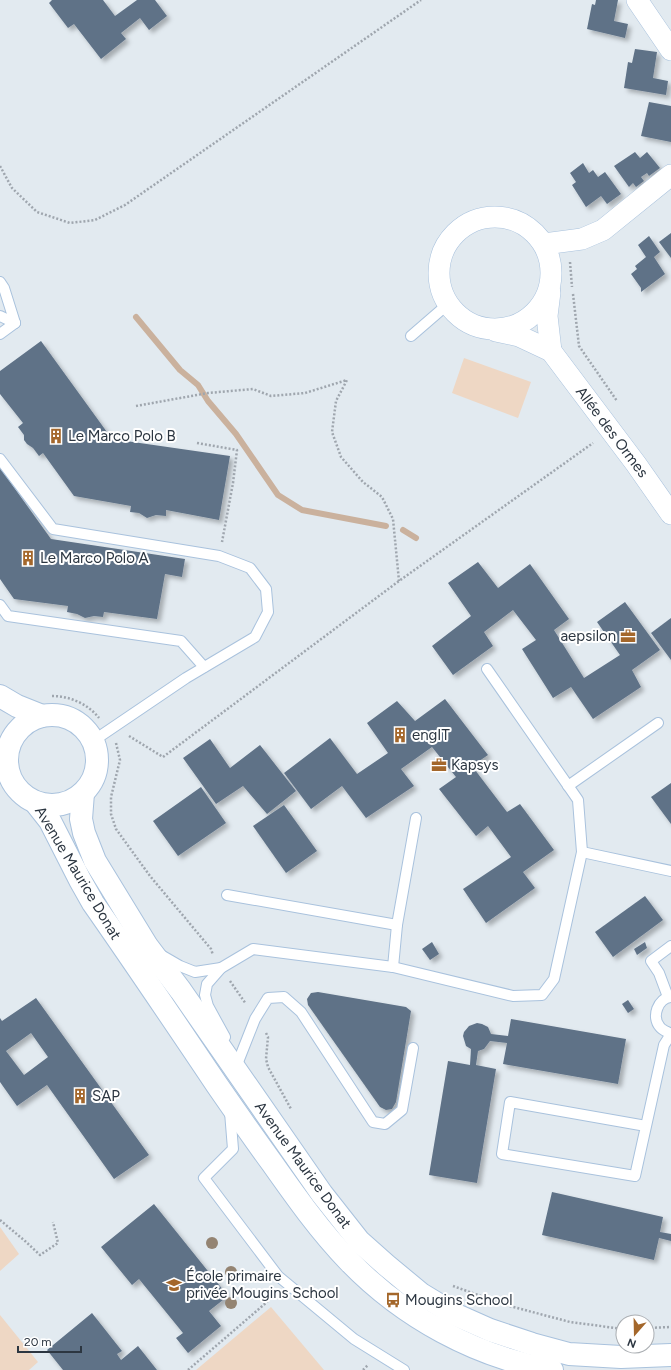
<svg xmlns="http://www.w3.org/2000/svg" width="671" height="1370" viewBox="0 0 671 1370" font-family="Figtree,sans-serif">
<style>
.built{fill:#e2eaf0;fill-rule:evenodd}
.green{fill:#eed7c4}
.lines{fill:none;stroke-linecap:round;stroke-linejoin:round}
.stream{stroke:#cab19d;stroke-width:6}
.building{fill:#5f7287;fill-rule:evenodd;filter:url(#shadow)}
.service-casing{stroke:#a9c2dd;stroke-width:12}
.minor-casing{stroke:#a9c2dd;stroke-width:22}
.secondary-casing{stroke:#a9c2dd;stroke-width:24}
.path{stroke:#9fa6ae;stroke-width:2.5;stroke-dasharray:2 2;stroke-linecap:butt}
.service{stroke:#fff;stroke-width:10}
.minor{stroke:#fff;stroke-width:21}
.secondary{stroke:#fff;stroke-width:22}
.tree{fill:#948472}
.labels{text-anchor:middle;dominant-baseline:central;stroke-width:4;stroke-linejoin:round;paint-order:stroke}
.street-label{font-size:15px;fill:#2c3641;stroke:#fff}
.poi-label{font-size:15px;fill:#2c3641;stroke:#fff;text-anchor:start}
</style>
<defs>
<filter id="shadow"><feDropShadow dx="3.5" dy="3.5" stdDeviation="2" flood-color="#0004"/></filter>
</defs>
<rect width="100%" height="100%" fill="#f3f9fe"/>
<path class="built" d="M 0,0 L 671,0 L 671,1370 L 0,1370 ZM 623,1322 L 647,1322 L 647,1346 L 623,1346 Z"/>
<g class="green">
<polygon points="464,358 531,382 518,418 452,393"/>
<polygon points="0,1227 19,1254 0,1271"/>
<polygon points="271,1307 324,1370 196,1370"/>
<polygon points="0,1315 38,1362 29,1370 0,1370"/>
</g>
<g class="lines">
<g class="stream">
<polyline points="136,317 180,370 198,385 208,401 236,434 278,495 302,510 386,526"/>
<polyline points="403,530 416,538"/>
</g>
</g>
<g class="building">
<polygon points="52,0 103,0 115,16 137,0 155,0 167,16 149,30 140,18 121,33 126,39 101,59 74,24 68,28 49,3"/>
<polygon points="596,0 618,0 614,21 628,24 625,38 587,29 592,4 595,5"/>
<polygon points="635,49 657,52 653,78 668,81 666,95 624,88 628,62 632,63"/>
<polygon points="649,102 671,106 671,142 641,136"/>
<polygon points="635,152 640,158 647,152 660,168 649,176 647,173 641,177 644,181 636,187 633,183 629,187 614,166"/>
<polygon points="583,163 589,173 593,170 598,177 605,172 621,194 607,204 601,196 586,207 572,185 576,182 570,173"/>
<polygon points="671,233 671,258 659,242"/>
<polygon points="649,236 660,252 654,257 665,274 641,292 641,288 631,274 637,269 635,266 646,257 638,245"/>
<polygon points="41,341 112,439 230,456 219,520 166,510 166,516 156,515 147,518 139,513 130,512 131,506 74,496 43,453 39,456 33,448 27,444 24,440 24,435 18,427 23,423 0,394 0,371"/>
<polygon points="0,468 51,539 185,559 182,577 165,574 157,619 104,612 103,617 94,616 85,618 77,614 67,612 68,606 14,599 0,579"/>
<polygon points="478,562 498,588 530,564 569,619 554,630 584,678 620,655 597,622 625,602 660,650 632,670 641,687 593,719 571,687 553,698 522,649 536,640 513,610 484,632 493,646 453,675 432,646 471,616 448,583"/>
<polygon points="671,618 671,660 651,633"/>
<polygon points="445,699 488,755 472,766 507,812 520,804 554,850 523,872 535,888 486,923 463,889 511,857 488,826 476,836 439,789 456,777 432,747 401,769 414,786 366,818 342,786 311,809 284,773 330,738 357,774 388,753 367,723 397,701 415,721"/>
<polygon points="210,739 230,768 260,745 296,791 267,814 243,786 216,804 183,758"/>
<polygon points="671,783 671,824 651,797"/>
<polygon points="201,787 226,823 178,856 153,821"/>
<polygon points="284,805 317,851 286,873 253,826"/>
<polygon points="645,896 663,920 613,957 595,932"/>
<polygon points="432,942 439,954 430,960 422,949"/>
<polygon points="645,942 647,948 637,955 634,949"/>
<polygon points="318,992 406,1007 411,1011 396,1102 392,1109 386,1110 380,1107 308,1005 307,999 311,993"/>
<path d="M 36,998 L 149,1155 L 114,1179 L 47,1085 L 17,1106 L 0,1082 L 0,1018 L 2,1021 ZM 31,1033 L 48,1057 L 24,1075 L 6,1051 Z"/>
<polygon points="628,1000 634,1009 628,1013 622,1004"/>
<polygon points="511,1019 626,1039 618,1084 503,1064 507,1043 490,1041 484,1049 478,1051 476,1065 496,1069 477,1183 429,1175 448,1061 470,1065 471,1049 466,1046 463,1036 464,1032 469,1026 477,1023 482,1024 488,1027 491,1034 508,1036"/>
<polygon points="552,1192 663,1217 660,1232 671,1234 671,1241 659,1238 654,1260 542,1235"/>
<polygon points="154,1204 228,1296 209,1311 221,1326 188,1353 176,1338 183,1333 139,1279 132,1285 101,1247"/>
<polygon points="92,1313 122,1351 117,1354 121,1360 138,1346 157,1370 63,1370 47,1350"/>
</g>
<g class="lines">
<g class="service-casing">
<g id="service">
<polyline points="0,282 4,288 15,323"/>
<polyline points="0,316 15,323"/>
<polyline points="0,334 15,323"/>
<polyline points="411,336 448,304"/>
<polyline points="0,459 53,529 219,556 250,568 266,589 268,612 255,637 186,678 93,741"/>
<polyline points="0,605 8,616 181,641 204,667"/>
<polyline points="568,786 658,723"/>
<polyline points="582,852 671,871"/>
<polyline points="227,895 397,925"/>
<polyline points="161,955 180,966 195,972 221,968"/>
<polyline points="393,967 397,925 416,818"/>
<polyline points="668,997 659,973 651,961 671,946"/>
<polyline points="225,1037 208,1006 205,995 207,984 221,968 253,949 393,967 513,996 542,995 554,979 582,852 578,800 487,669"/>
<polyline points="238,1062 255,1019 268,998 284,997 301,1012 373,1122 385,1124 402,1110 413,1048"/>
<polyline points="230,1112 233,1149 204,1178 278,1276 354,1339 404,1370"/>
<path d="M 646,1126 L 510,1102 L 502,1154 L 635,1176 L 664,1045 L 671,1034 C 668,1032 662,1030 660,1027 C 651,1017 658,998 671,997"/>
</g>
</g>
<g class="minor-casing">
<g id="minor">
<polyline points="637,0 671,50"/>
<circle cx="495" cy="273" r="56"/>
<polyline points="544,244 582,239 603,230 671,175"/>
<polyline points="550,292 547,316 551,351"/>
<polyline points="496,331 519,336 551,351 636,464 671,514"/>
</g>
</g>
<g class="secondary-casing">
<g id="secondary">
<polyline points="0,696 17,706 42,716"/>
<circle cx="52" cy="760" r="45"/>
<polyline points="83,793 81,819 84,833 95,861 147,946 181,991 322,1194 359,1241 386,1265 421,1294 454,1314 490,1330 532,1344 569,1354 621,1357 671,1355"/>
<path d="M 35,802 L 50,821 L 80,880 L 93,903 C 135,963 176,1024 217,1085 C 235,1111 253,1137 272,1163 C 296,1197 320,1231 349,1261 C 403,1317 476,1357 552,1370"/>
</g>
</g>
<g class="path">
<polyline points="0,166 12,188 37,212 70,223 95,220 125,205 421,0"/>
<polyline points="570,262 572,287"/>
<polyline points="573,294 579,346 617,401"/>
<polyline points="136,406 208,393 253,389 271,396 305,393 347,380 336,401 332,432 341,457 363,482 382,497 393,519 399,581"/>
<polyline points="197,443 237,450 233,483 222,542"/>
<path d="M 52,696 C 70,696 88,704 99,718"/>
<polyline points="129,736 163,757 399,581 593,443"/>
<polyline points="116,743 120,760 111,797 111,814 116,829 150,876 211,949 213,955"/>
<polyline points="230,981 246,1004"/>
<polyline points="266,1033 268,1037 266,1059 268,1067 291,1109"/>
<polyline points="0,1220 25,1241 40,1255 58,1243 53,1222"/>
<polyline points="453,1286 506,1305 570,1322 623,1329"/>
<polyline points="647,1328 671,1327"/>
<polyline points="188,1370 267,1302 272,1290"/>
<polyline points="363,1370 368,1365"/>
</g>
<use href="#service" class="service"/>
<use href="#minor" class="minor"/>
<use href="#secondary" class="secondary"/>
</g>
<g class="tree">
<circle cx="212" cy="1243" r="6"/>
<circle cx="231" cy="1272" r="6"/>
<circle cx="231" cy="1303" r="6"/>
</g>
<defs>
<g id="building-bare" transform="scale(1.2)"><path d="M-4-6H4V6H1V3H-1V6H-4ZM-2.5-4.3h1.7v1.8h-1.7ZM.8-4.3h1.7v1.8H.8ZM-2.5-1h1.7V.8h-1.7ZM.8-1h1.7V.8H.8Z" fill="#a4672b" stroke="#fff" stroke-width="2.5" paint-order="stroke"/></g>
<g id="office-bare" transform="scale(1.2)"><path d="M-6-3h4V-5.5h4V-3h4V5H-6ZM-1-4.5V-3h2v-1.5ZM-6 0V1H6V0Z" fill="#a4672b" stroke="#fff" stroke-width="2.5" paint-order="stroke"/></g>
<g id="school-bare" transform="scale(1.2)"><path d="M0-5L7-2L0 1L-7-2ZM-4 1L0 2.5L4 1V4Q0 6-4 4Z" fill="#a4672b" stroke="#fff" stroke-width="2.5" paint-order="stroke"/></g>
<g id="bus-bare" transform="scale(1.2)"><path d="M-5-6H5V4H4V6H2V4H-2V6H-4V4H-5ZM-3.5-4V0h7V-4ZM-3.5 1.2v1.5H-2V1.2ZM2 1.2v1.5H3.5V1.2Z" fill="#a4672b" stroke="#fff" stroke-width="2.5" paint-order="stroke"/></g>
</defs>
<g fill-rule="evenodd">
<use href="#building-bare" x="56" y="436"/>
<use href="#building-bare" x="28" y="558"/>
<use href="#office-bare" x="628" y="636"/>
<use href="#building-bare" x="400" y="735"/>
<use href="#office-bare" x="439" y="765"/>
<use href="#building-bare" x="80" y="1096"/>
<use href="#school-bare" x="174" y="1285"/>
<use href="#bus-bare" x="393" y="1300"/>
</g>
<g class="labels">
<g class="street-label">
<text transform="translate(612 432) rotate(53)">Allée des Ormes</text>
<text transform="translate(78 873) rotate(59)">Avenue Maurice Donat</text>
<text transform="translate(303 1165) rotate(54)">Avenue Maurice Donat</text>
</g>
<g class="poi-label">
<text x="68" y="436">Le Marco Polo B</text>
<text x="40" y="558">Le Marco Polo A</text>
<text x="616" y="636" text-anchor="end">aepsilon</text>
<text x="412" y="735">engIT</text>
<text x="451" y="765">Kapsys</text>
<text x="92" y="1096">SAP</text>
<text x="186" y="1276">École primaire<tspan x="186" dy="17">privée Mougins School</tspan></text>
<text x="405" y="1300">Mougins School</text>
</g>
</g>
<g transform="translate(635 1334) rotate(200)"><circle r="19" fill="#ffffff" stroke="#abafb3"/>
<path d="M0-3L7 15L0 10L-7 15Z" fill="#a4672b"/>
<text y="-6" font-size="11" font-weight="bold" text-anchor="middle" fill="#2c3641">N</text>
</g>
<path d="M18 1346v6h63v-6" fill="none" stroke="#2c3641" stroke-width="2"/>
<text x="24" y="1346" font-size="12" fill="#2c3641" stroke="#ffffff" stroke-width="3" paint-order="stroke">20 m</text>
</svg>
